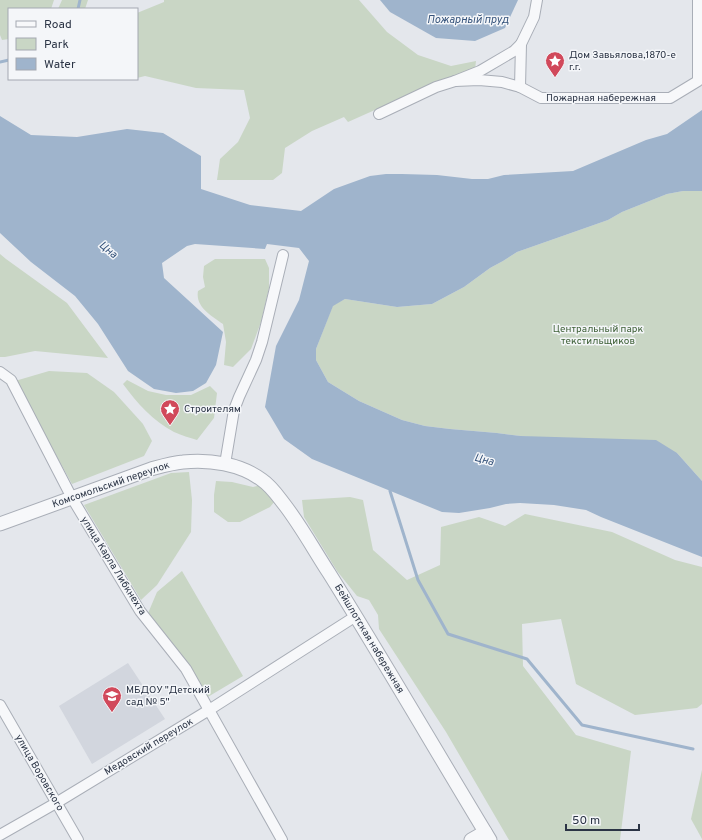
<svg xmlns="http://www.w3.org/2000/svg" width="702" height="840" viewBox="0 0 702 840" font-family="Overpass,sans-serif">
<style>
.built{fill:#d2d6de}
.green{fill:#c9d6c5}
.water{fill:#9fb4cc}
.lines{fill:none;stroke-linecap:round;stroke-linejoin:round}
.stream{stroke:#9fb4cc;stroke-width:3}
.minor-casing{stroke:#a9aeb7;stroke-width:12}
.tertiary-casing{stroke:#a9aeb7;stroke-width:15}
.minor{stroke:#f7f8fa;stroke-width:10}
.tertiary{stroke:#f7f8fa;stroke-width:13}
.labels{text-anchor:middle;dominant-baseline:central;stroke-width:3;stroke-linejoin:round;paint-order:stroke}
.poi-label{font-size:10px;fill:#2b3445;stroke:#f4f6f9;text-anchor:start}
.street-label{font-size:10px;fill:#2b3445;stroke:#f4f6f9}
.park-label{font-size:10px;fill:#3f6138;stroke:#f4f6f9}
.water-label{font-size:11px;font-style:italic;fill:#34527a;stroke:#f4f6f9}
</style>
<rect width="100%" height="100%" fill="#e4e7ec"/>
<polygon class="built" points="128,663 165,719 92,764 59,706"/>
<g class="green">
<polygon points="0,0 54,0 51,9 9,9 9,39 2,40 0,35"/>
<polygon points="62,0 88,0 85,9 58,9"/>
<polygon points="164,0 359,0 387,32 418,55 451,66 476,61 475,69 433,84 348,122 344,117 312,131 285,148 282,173 273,180 217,180 220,159 238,142 250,118 244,90 196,88 145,76 137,78 137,13 164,2"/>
<polygon points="702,187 702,481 677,453 521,436 497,433 450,429 425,426 402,420 359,401 328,382 316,360 316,349 333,305 345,299 397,307 432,304 464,287 490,268 503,261 517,252 608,220 622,212 667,194 683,191 698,191"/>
<polygon points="0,254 6,259 67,303 108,358 35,351 5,357 0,357"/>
<path d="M 215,259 L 265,259 L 269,268 L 269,288 L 261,322 L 251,349 L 233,367 L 224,365 L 226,342 L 223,324 C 212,316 195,307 198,291 L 205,287 L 203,277 L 204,266 Z"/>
<polygon points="49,371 87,373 114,392 143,424 152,441 144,456 72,484 15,381"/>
<path d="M 127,380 L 148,391 L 166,395 L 191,395 L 210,386 L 217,393 L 214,418 L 197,440 C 190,438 181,435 174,432 C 153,421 137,403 123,384 Z"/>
<polygon points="189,472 192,500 191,532 157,585 141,600 84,505 171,473"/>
<polygon points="216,481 232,482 253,487 261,485 275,501 270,507 240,522 228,522 214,512 214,495"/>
<polygon points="350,497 363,500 373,550 407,580 440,565 441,527 479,517 505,526 525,514 612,532 675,560 702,567 702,704 697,708 635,715 576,684 561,619 522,624 523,666 576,735 631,751 620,840 509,840 446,732 379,629 378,615 369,600 357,596 337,571 304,517 302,500"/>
<polygon points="182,571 243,676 201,701 187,667 146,618 157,592"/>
<polygon points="702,770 702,839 691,819"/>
</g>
<g class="water">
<polygon points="380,0 518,0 505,28 475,41 436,38 390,12"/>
<polygon points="702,110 702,191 683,191 667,194 622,212 608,220 517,252 503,261 490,268 464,287 432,304 397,307 345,299 333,306 316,349 316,360 328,382 359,401 402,420 425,426 450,429 497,433 521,436 656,440 677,453 702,481 702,557 601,517 586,510 554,505 520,503 506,504 490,508 459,513 442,512 312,459 284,439 265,407 276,346 299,300 309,261 299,248 267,244 265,249 195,244 187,246 162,263 164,278 223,332 216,365 206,383 193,391 176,393 154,389 128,371 98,324 75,296 31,262 0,233 0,116 31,135 77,137 127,129 163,133 201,156 201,189 250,205 301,211 334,189 370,176 386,174 402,174 437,175 472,179 488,179 504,175 573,171 646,140 667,134"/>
</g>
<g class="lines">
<g class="stream">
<polyline points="78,9 80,0"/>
<polyline points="0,62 9,60"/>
<polyline points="390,491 418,580 448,634 527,659 582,725 693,749"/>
</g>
<g class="minor-casing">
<g id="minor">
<polyline points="455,81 479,80 502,82 520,87 541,98 670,98 698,81 698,0"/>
<polyline points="520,87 521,44 534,17 537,0"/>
<polyline points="379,114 436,87 455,81 480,71 514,51 521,44"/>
<polyline points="0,372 11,380 72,498 140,611 186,669 282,840"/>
<polyline points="225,464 234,410 239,397 256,360 262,342 283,255"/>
<polyline points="0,705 78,840"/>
<polyline points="0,835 56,803 209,710 356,616"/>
</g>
</g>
<g class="tertiary-casing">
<g id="tertiary">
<path d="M 0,524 L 151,469 C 162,466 172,463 183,462 C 209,459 241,464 262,480 C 271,486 277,495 284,504 C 301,526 314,550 329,573 C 384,661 436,751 490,840"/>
<polyline points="471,840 485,832"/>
</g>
</g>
<use href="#minor" class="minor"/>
<use href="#tertiary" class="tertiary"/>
</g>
<defs>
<g id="sight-pin" transform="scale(1)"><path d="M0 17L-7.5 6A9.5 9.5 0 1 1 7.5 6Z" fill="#d1495b" stroke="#f4f6f9"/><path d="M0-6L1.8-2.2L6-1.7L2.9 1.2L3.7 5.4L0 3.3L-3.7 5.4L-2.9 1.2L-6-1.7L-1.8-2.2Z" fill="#fff"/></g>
<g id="school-pin" transform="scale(1)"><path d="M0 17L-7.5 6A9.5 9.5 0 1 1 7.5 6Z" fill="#d1495b" stroke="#f4f6f9"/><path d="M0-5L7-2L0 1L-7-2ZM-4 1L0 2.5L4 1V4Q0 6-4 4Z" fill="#fff"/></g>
</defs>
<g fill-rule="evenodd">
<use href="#sight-pin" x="555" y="61"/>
<use href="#sight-pin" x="170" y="409"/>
<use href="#school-pin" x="112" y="696"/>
</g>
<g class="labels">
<g class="poi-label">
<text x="569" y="55">Дом Завьялова,1870-е<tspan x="569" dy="12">г.г.</tspan></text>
<text x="184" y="409">Строителям</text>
<text x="126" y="690">МБДОУ "Детский<tspan x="126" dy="12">сад № 5"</tspan></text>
</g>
<g class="street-label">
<text x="601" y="98">Пожарная набережная</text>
<text transform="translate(111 485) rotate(-19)">Комсомольский переулок</text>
<text transform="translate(113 566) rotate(58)">улица Карла Либкнехта</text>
<text transform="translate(369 639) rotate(59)">Бейшлотская набережная</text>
<text transform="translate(149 747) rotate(-31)">Медовский переулок</text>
<text transform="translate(39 773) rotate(60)">улица Воровского</text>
</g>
<g class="park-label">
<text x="598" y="329">Центральный парк<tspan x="598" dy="12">текстильщиков</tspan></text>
</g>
<g class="water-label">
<text x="468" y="20">Пожарный пруд</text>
<text transform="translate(108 250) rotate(40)">Цна</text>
<text transform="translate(484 460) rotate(14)">Цна</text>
</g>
</g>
<rect x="8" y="8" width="130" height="72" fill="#f4f6f9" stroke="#a4a8b1"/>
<rect x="16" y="21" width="20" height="6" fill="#f7f8fa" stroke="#a4a8b1"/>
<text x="44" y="28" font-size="12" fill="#2b3445">Road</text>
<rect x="16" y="38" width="20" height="12" fill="#c9d6c5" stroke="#a4a8b1"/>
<text x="44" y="48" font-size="12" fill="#2b3445">Park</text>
<rect x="16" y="58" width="20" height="12" fill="#9fb4cc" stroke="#a4a8b1"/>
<text x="44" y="68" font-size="12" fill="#2b3445">Water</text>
<path d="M566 824v6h73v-6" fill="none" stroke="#2b3445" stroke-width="2"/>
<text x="572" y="824" font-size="12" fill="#2b3445" stroke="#f4f6f9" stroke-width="3" paint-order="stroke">50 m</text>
</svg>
